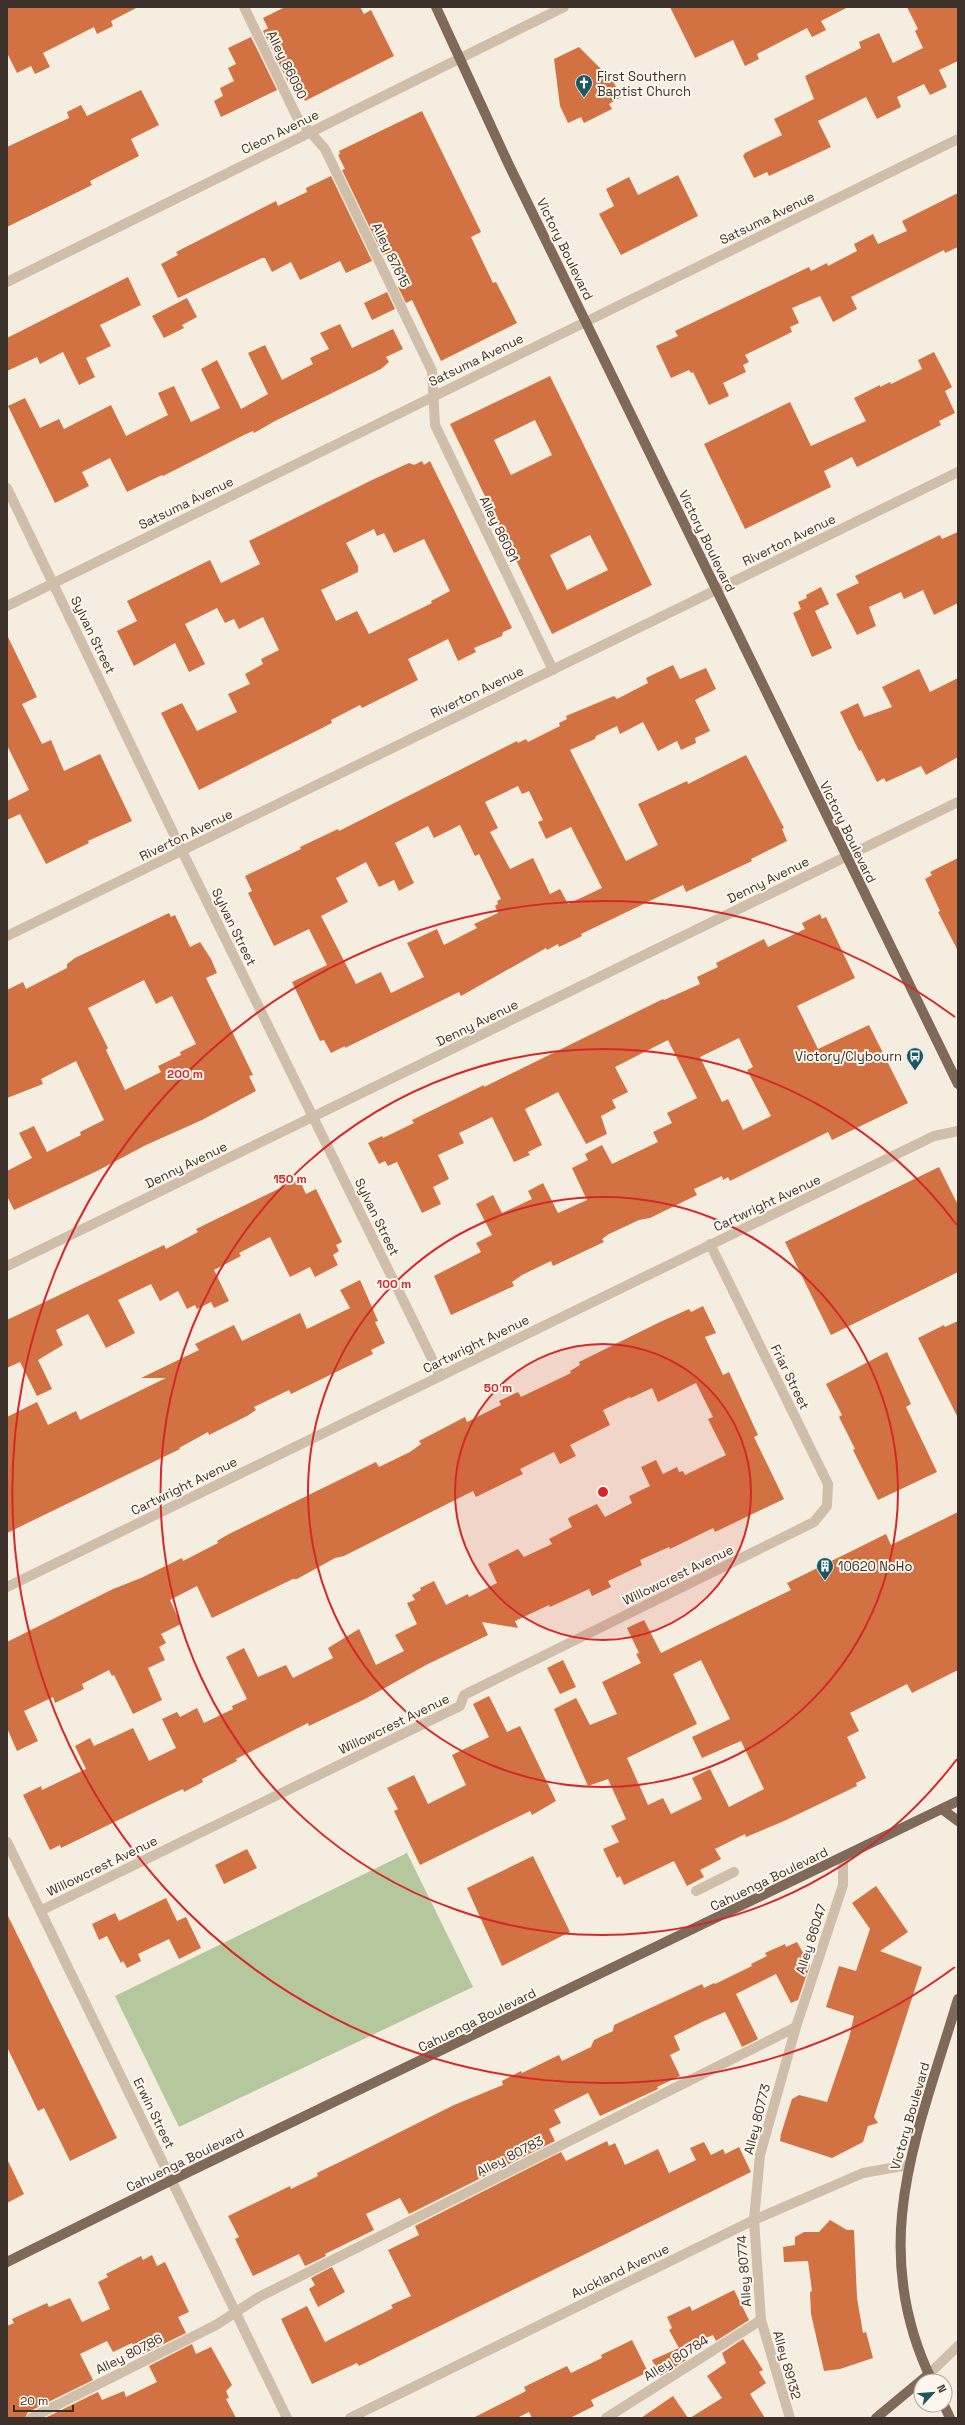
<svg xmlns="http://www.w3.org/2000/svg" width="965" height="2425" viewBox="0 0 965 2425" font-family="'Space Grotesk',sans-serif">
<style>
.green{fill:#b5c79d}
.building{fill:#d27141;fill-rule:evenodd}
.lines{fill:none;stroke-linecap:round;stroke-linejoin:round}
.minor{stroke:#cfbea9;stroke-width:10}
.major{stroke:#7f6959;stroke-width:10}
.ring{fill:none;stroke:#d62828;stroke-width:2}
.labels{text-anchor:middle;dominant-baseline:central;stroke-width:4;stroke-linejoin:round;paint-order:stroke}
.street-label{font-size:13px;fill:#3c312a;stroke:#fcf6ed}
.poi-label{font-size:13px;fill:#3c312a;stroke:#fcf6ed;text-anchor:start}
.centre{fill:#d62828;stroke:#fcf6ed;stroke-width:2}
.ring-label{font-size:12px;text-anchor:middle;font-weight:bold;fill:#d62828;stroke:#fcf6ed;stroke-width:4;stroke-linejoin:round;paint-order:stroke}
</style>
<rect width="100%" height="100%" fill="#f5eddf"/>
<polygon class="green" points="407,1853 473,1987 179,2127 115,1996"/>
<g class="building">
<polygon points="7,7 138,7 111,21 113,26 97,34 94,27 43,53 50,67 35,74 31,66 17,73 7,53"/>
<polygon points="285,7 360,7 364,14 371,10 394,56 305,101 295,81 289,84 263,31 268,28 263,18"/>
<polygon points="670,7 848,7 821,21 826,30 812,37 807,28 757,54 759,59 745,66 733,40 695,58"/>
<polygon points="907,7 958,7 958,61 939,70 947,87 930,95 924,84 897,97 901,107 877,119 866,97 818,121 831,147 769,176 767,172 754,178 743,156 745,153 782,135 774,119 814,99 805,76 861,48 859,42 879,33 893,63 923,48 915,31 918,29"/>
<polygon points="251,37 277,90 221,117 214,101 223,96 220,88 234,81 228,68 236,64 228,48"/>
<polygon points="579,47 613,81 621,97 609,104 612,109 584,123 581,117 568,123 560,106 554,59"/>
<polygon points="141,90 159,125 131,139 139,156 90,181 92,185 7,227 7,147 69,118 67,112 81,105 87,116"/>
<polygon points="422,111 481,232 471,237 493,283 496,282 517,323 441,361 412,300 406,303 398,287 401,285 386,254 383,255 342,170 345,169 338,155 340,154 339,151"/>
<polygon points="678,175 698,216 621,255 599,214 614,206 606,189 629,177 638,195"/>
<polygon points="331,176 372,261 346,273 340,261 300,280 291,262 272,272 265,258 262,258 178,298 161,264 178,255 176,252 276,201 278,206 307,192 306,188"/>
<polygon points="958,193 958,247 945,253 944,250 851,297 857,309 833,322 820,296 792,308 799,323 790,327 792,332 745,355 749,362 743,365 746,372 723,383 729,396 709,405 693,372 691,373 689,370 671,378 656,346 678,336 675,331 809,267 811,271 827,263 828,266 857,251 854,244 873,234 878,244 907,231 902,221"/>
<polygon points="128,277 141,305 100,325 111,346 86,358 95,377 79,385 63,352 40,364 37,357 7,371 7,338"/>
<polygon points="387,292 395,309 372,320 364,303"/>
<polygon points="187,298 197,317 182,325 184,328 164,338 152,316"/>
<polygon points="340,324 352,348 393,329 403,349 386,357 389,362 381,369 275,421 254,433 253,431 244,435 163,476 162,475 127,492 110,458 82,472 89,486 55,503 8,406 25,398 40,428 59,419 64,429 111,405 126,436 168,415 158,393 174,386 191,422 220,408 201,369 217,360 241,409 268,394 248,353 265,345 282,380 313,364 310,358 329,349 320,333"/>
<polygon points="934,352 952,387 945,391 955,413 939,421 941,425 857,467 852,457 824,471 831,487 745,529 704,444 790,402 811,446 866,421 854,398 880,385 880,387 890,382 891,384 922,369 918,360"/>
<path d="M 550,376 L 652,585 L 552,634 L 450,424 ZM 535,420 L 552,455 L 511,475 L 494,440 ZM 590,535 L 608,570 L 567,590 L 550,555 Z"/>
<path d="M 422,461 L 424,465 L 430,461 L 512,628 L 503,632 L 502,636 L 474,648 L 476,652 L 458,661 L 448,639 L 408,659 L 418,680 L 362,708 L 360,705 L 331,720 L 332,723 L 199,790 L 161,713 L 182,703 L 197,731 L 237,712 L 228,694 L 250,684 L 245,674 L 263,664 L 261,659 L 279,650 L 263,617 L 239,629 L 234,619 L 225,623 L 217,608 L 185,624 L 205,664 L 189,672 L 175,643 L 134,666 L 117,631 L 137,621 L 127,601 L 210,560 L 221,583 L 260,564 L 249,541 L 372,480 L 409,463 L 414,465 ZM 374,529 L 377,536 L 384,533 L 394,553 L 424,539 L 450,591 L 431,601 L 432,603 L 369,634 L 357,611 L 336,621 L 321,590 L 358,572 L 358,566 L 346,543 Z"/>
<polygon points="958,532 958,603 934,615 923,590 904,599 901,592 869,607 876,626 857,635 836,594 859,583 855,576 940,535 942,539"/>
<polygon points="821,587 829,604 815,611 832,648 812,657 793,613 801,609 798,602 807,598 806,595"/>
<polygon points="7,635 37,697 22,704 42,744 51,740 64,771 100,754 132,821 88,841 89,843 46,864 20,814 7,820 7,801 29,790 7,745"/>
<path d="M 673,665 L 680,679 L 706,668 L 716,689 L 695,700 L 710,731 L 695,738 L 696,743 L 681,750 L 677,741 L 658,751 L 643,722 L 620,734 L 617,726 L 596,736 L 595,739 L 570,750 L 626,861 L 658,845 L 638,804 L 687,781 L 688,784 L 746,755 L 784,828 L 782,829 L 787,841 L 751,859 L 752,861 L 686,892 L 683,885 L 581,934 L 582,936 L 559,947 L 558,944 L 547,950 L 546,948 L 461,996 L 459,992 L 345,1048 L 345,1046 L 331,1053 L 324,1040 L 320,1041 L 292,982 L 327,965 L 309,929 L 274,946 L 248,893 L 252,891 L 245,876 L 301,849 L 300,847 L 338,829 L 339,831 L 517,741 L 518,743 L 526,739 L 528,742 L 560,726 L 559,723 L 567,719 L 566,716 L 614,696 L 617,699 L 648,683 L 646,678 ZM 518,786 L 522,794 L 529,791 L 543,820 L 538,822 L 546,839 L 571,827 L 602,888 L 568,904 L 560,889 L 550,894 L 533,858 L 510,869 L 490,832 L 498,828 L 485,802 ZM 460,825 L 475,856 L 479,854 L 501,899 L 497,901 L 498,904 L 495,906 L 498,913 L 474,924 L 477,928 L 444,945 L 437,929 L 407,943 L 424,977 L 391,993 L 381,972 L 356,984 L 321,916 L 348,902 L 336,878 L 366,862 L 379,887 L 394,880 L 399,891 L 414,883 L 395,843 L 428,826 L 434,838 Z"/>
<polygon points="919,669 930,692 958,678 958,757 926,775 921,766 886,782 884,778 877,782 861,750 859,751 840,712 858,703 864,717 892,707 882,687"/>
<polygon points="958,858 958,951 938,912 940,911 925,879 932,875 930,872"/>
<path d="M 169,913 L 171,917 L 175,915 L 190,947 L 200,942 L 211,959 L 217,973 L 206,978 L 253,1075 L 249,1076 L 256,1091 L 202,1120 L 146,1145 L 97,1171 L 14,1210 L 7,1196 L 7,1171 L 32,1158 L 19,1133 L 34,1126 L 47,1152 L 81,1135 L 80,1132 L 104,1120 L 76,1061 L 41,1079 L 43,1084 L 7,1098 L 7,990 L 23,982 L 26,989 L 67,968 L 67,964 L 75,958 ZM 144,980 L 156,1004 L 172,996 L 196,1044 L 180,1052 L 181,1055 L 158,1066 L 161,1072 L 125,1090 L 106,1050 L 108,1048 L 88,1008 Z"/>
<path d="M 820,914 L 822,919 L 826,917 L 855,978 L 797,1006 L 818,1049 L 869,1025 L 908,1103 L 832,1140 L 828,1132 L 730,1181 L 728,1177 L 723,1180 L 722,1176 L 694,1189 L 697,1195 L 650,1218 L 639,1220 L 609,1234 L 602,1239 L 604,1242 L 553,1266 L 551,1261 L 522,1275 L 512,1282 L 514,1286 L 451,1315 L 434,1276 L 481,1252 L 476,1243 L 492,1235 L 476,1204 L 493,1195 L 502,1213 L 532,1199 L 528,1191 L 543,1183 L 558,1213 L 587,1200 L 572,1168 L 588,1160 L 585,1154 L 602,1145 L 612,1164 L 658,1142 L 653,1132 L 672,1123 L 667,1113 L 697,1098 L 668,1040 L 615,1067 L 628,1092 L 612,1100 L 616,1108 L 601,1116 L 607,1134 L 586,1144 L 558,1092 L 525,1109 L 542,1145 L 528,1152 L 530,1155 L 514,1162 L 492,1117 L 459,1133 L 464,1143 L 438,1155 L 449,1179 L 433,1187 L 441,1204 L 422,1213 L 397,1162 L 388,1166 L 385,1161 L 379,1164 L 368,1143 L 382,1136 L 383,1138 L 414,1123 L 412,1120 L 484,1085 L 484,1087 L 663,999 L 664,1000 L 700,984 L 697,977 L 718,967 L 716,963 L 764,939 L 768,947 L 805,929 L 802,923 ZM 739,1038 L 753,1067 L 747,1070 L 771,1116 L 743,1130 L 728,1099 L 722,1102 L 700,1057 Z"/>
<polygon points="939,1167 958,1205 958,1272 831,1335 785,1242"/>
<polygon points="299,1179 306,1194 316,1189 342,1242 336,1245 339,1251 333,1255 338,1265 315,1277 310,1267 290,1277 270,1237 239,1253 241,1256 214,1270 229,1301 214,1308 211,1302 197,1309 195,1305 187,1309 178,1291 160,1301 151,1284 118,1300 135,1333 106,1348 88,1314 56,1330 63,1345 38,1360 52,1389 37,1396 20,1362 7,1368 7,1320 164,1245 166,1249 198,1232 196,1229"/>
<polygon points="360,1280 378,1321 375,1322 385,1343 371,1350 373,1354 291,1394 289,1390 254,1407 256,1410 247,1416 209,1435 208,1432 179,1448 180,1449 7,1533 7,1417 37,1402 48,1425 76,1411 80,1420 166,1378 141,1378 199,1350 195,1344 234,1325 242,1341 300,1313 307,1329 350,1308 340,1290"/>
<polygon points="703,1306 716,1333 705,1337 723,1375 729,1372 758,1435 754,1437 784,1499 715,1532 713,1528 670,1549 669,1547 640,1560 642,1565 608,1581 611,1587 592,1596 589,1589 550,1607 549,1605 515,1621 518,1628 482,1622 488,1635 426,1665 365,1699 309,1726 308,1723 236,1759 237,1761 202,1779 203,1782 184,1792 183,1789 172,1794 61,1848 60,1845 50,1850 23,1795 41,1786 42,1790 86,1769 75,1746 90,1738 94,1746 133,1728 149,1761 176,1748 162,1719 177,1712 180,1717 197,1708 204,1723 233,1709 232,1706 247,1699 226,1657 244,1648 258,1677 286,1665 293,1678 333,1658 328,1648 359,1629 376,1665 404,1651 395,1635 417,1624 407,1603 415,1600 412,1595 421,1590 420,1588 434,1581 446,1605 468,1594 469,1597 497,1583 488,1564 518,1549 524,1557 552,1544 549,1539 572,1527 568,1519 570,1517 597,1504 605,1517 632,1503 629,1496 650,1486 641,1467 656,1460 663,1474 677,1467 679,1472 683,1471 685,1475 726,1455 708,1419 713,1417 696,1383 658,1402 652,1388 631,1398 630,1397 603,1410 610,1425 570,1445 576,1456 560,1464 554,1452 520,1469 523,1474 476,1497 473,1491 344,1556 335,1558 297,1579 293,1579 212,1618 197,1586 170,1600 181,1624 161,1634 166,1643 159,1647 165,1660 148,1668 162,1700 133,1714 114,1675 112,1676 109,1670 82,1684 84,1689 55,1703 53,1697 24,1711 38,1741 17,1751 7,1728 7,1642 113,1589 141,1578 182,1558 183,1561 218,1543 217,1541 227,1535 376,1462 379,1467 410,1452 421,1444 419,1441 465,1417 467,1422 501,1405 499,1401 518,1392 521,1397 571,1373 570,1371 580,1365 579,1362 660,1322 689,1309 691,1312"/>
<polygon points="958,1321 958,1418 918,1338 944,1325 945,1327"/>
<polygon points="887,1352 911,1404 906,1407 937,1472 878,1500 853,1450 855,1449 839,1417 842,1415 826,1384"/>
<path d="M 958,1512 L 958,1670 L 912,1693 L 907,1684 L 850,1713 L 859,1731 L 847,1737 L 866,1778 L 856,1783 L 857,1786 L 784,1821 L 746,1837 L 745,1834 L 715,1849 L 721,1859 L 700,1870 L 704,1877 L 687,1886 L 674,1861 L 624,1885 L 620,1876 L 617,1878 L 603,1849 L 619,1842 L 611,1826 L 626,1819 L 608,1779 L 588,1786 L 554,1709 L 576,1698 L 590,1725 L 617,1714 L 602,1682 L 641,1663 L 636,1654 L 639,1653 L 627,1628 L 644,1620 L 661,1653 L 791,1590 L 787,1583 L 886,1534 L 891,1545 ZM 701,1660 L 730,1719 L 692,1737 L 702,1758 L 741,1741 L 764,1789 L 729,1807 L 710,1769 L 692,1778 L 702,1799 L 671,1814 L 663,1798 L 648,1805 L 627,1758 L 697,1724 L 673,1674 Z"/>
<polygon points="563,1660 576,1687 560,1694 547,1668"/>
<polygon points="489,1696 507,1732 520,1726 556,1801 532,1815 530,1811 420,1865 394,1811 398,1809 387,1788 414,1775 428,1804 466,1785 452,1755 489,1737 473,1704"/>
<polygon points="247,1849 257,1868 224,1884 215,1865"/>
<polygon points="533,1856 570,1932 502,1966 467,1888"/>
<polygon points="876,1886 908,1932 880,1951 922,1967 874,2117 878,2123 868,2126 863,2142 832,2158 780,2141 781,2134 792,2099 799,2095 827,2102 849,2038 854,2016 826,2007 839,1966 856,1971 870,1929 852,1903"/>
<polygon points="166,1898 177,1921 186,1917 201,1948 179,1959 169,1939 138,1954 141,1961 127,1968 123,1961 121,1963 107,1936 99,1940 92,1924 115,1913 119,1921"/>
<polygon points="7,1914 117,2138 70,2161 44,2108 38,2111 7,2047"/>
<polygon points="797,1942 810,1965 798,2000 791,2003 776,1974 736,1994 758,2039 742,2047 725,2012 702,2022 674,2036 680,2050 670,2055 680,2076 657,2087 658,2089 600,2116 588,2093 554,2110 561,2123 549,2129 555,2141 409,2214 400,2198 366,2214 374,2230 325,2254 326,2256 305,2266 299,2254 253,2276 235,2239 239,2237 228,2216 290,2186 291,2189 318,2176 317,2173 346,2159 454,2105 503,2085 502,2081 521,2071 522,2073 559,2055 562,2061 591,2047 594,2040 613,2031 614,2025 702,1984 704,1988 714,1983 715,1984 752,1966 751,1964 767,1956 765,1953 785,1944 786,1947"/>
<polygon points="607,2141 609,2146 615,2143 625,2165 658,2149 669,2173 696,2160 690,2148 704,2142 711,2155 723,2149 725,2154 739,2147 751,2172 359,2366 357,2363 312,2384 281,2319 307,2306 325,2342 393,2308 391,2305 411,2296 388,2250 419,2235 415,2226 561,2152 566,2161"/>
<polygon points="7,2159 24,2194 7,2203"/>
<polygon points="830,2220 847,2230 854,2230 857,2298 863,2333 866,2332 873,2358 840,2369 824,2371 811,2314 810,2292 812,2291 808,2261 784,2262 783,2247 795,2245 795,2237 804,2232 819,2232"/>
<polygon points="152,2255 157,2266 165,2262 189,2312 178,2317 186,2333 143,2354 142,2352 138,2354 132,2343 113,2352 107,2341 80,2354 93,2380 28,2412 25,2418 7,2418 7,2326 14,2323 12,2319 47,2303 49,2307 70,2298 82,2322 110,2309 98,2282 108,2277 106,2274 141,2256 143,2260"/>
<polygon points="332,2267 345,2292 318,2307 309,2289 315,2285 311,2278"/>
<polygon points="734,2290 749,2320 716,2341 713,2335 680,2348 686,2360 660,2376 652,2360 679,2348 669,2330 672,2328 667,2317 690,2306 692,2311"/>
<polygon points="743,2339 763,2370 759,2372 766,2383 750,2394 765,2418 690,2418 722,2398 707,2376 726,2363 722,2353"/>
<polygon points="632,2340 648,2372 591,2400 594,2406 570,2418 532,2418 529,2412 517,2418 473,2418 526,2391 524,2387 567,2366 571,2373 602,2358 601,2355"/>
<polygon points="192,2344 196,2354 211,2347 232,2385 226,2391 229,2398 226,2399 236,2418 45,2418 98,2392 102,2400 124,2391 126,2397 157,2382 149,2366"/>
<polygon points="673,2396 688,2418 641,2418"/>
</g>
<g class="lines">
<g class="minor">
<polyline points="244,7 297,117 325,149 432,371 435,425 553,670"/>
<polyline points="7,282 564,7"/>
<polyline points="7,488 182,851 440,1375"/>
<polyline points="7,606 958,139"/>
<polyline points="7,936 958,472"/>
<polyline points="7,1266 958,802"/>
<polyline points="7,1587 934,1136 958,1131"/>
<polyline points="7,1842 287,2418"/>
<polyline points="696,1891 734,1872"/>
<polyline points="42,1910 460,1706 464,1695 814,1522 827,1506 828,1484 710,1244"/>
<polyline points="929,2374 958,2346"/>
<polyline points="31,2418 216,2325 259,2297 796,2027"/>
<polyline points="350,2418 754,2220 863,2173 908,2165"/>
<polyline points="606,2418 761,2320"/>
<polyline points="790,2418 761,2320 754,2220 760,2155 796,2027 843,1885 843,1858"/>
</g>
<g class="major">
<polyline points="436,7 508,163 958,1084"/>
<polyline points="942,1809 958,1821"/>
<polyline points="7,2262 172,2180 958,1801"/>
<path d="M 932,2381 C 866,2245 918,2133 958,1999"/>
<polyline points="944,2405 950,2418"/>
<polyline points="876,2418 929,2374"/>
</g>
</g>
<circle cx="603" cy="1492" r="148" fill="#d62828" fill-opacity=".12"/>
<g class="ring">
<circle cx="603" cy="1492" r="148"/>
<circle cx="603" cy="1492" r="295"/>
<path d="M957 1759A443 443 0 1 1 957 1225"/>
<path d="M955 1967A591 591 0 1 1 955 1017"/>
</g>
<defs>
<g id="church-pin" transform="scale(0.9)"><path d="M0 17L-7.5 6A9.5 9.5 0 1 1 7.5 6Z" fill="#1a5863" stroke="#fcf6ed"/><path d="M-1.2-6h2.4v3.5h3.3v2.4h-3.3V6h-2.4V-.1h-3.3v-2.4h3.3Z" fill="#fff"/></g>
<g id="bus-pin" transform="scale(0.9)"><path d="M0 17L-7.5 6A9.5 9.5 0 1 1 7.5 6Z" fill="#1a5863" stroke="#fcf6ed"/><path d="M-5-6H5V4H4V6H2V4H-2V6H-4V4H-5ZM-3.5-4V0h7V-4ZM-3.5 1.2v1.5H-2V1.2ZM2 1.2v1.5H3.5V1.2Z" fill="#fff"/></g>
<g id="building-pin" transform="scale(0.9)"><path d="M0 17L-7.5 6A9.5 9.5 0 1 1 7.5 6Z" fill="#1a5863" stroke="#fcf6ed"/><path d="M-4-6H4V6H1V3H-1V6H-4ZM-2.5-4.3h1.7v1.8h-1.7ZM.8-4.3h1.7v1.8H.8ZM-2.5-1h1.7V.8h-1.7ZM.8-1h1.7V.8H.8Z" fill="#fff"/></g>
</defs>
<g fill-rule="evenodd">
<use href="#church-pin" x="584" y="83"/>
<use href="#bus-pin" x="915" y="1056"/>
<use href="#building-pin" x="825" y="1566"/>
</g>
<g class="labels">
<g class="street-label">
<text transform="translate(287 65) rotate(64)">Alley 86090</text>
<text transform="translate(280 132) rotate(-26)">Cleon Avenue</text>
<text transform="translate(767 218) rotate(-26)">Satsuma Avenue</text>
<text transform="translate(565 249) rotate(64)">Victory Boulevard</text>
<text transform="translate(391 255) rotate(64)">Alley 87615</text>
<text transform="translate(476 360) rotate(-26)">Satsuma Avenue</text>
<text transform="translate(186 503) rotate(-26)">Satsuma Avenue</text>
<text transform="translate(499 529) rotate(64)">Alley 86091</text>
<text transform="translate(789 540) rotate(-26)">Riverton Avenue</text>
<text transform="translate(707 541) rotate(64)">Victory Boulevard</text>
<text transform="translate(93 635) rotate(64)">Sylvan Street</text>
<text transform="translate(477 692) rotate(-26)">Riverton Avenue</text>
<text transform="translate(848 832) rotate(64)">Victory Boulevard</text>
<text transform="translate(186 835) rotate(-26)">Riverton Avenue</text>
<text transform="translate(768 880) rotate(-26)">Denny Avenue</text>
<text transform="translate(234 927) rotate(64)">Sylvan Street</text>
<text transform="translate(477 1023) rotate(-26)">Denny Avenue</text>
<text transform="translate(186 1165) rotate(-26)">Denny Avenue</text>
<text transform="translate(767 1203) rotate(-25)">Cartwright Avenue</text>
<text transform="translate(377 1217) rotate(64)">Sylvan Street</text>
<text transform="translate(476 1344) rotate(-26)">Cartwright Avenue</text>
<text transform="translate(790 1377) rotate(64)">Friar Street</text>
<text transform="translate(184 1486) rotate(-26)">Cartwright Avenue</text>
<text transform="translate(678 1575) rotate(-26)">Willowcrest Avenue</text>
<text transform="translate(394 1724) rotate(-26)">Willowcrest Avenue</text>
<text transform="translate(102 1866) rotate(-26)">Willowcrest Avenue</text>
<text transform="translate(769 1879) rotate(-26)">Cahuenga Boulevard</text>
<text transform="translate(811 1939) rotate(-72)">Alley 86047</text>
<text transform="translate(477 2020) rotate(-26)">Cahuenga Boulevard</text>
<text transform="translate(154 2113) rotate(64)">Erwin Street</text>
<text transform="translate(910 2116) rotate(-74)">Victory Boulevard</text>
<text transform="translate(757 2119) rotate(-76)">Alley 80773</text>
<text transform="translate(510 2156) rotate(-27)">Alley 80783</text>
<text transform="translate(185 2160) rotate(-26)">Cahuenga Boulevard</text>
<text transform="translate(620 2271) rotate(-26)">Auckland Avenue</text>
<text transform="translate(744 2271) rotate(-94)">Alley 80774</text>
<text transform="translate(129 2354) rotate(-27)">Alley 80786</text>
<text transform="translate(676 2358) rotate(-32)">Alley 80784</text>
<text transform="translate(787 2365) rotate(74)">Alley 89132</text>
</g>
<g class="poi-label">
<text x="597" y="76">First Southern<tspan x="597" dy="15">Baptist Church</tspan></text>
<text x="902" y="1056" text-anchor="end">Victory/Clybourn</text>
<text x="838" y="1566">10620 NoHo</text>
</g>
</g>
<circle cx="603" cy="1492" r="6" class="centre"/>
<g class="ring-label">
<text x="185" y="1078">200 m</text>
<text x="290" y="1183">150 m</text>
<text x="394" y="1288">100 m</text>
<text x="498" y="1392">50 m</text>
</g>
<rect width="965" height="2425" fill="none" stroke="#3c312a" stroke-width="16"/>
<g transform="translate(933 2393) rotate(64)"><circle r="19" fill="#fcf6ed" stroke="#afa79f"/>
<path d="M0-3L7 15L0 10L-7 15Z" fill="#1a5863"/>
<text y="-6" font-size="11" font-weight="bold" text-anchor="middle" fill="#3c312a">N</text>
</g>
<path d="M14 2405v6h59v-6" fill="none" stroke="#3c312a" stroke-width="2"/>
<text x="20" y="2405" font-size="12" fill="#3c312a" stroke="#fcf6ed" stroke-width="3" paint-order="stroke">20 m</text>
</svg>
